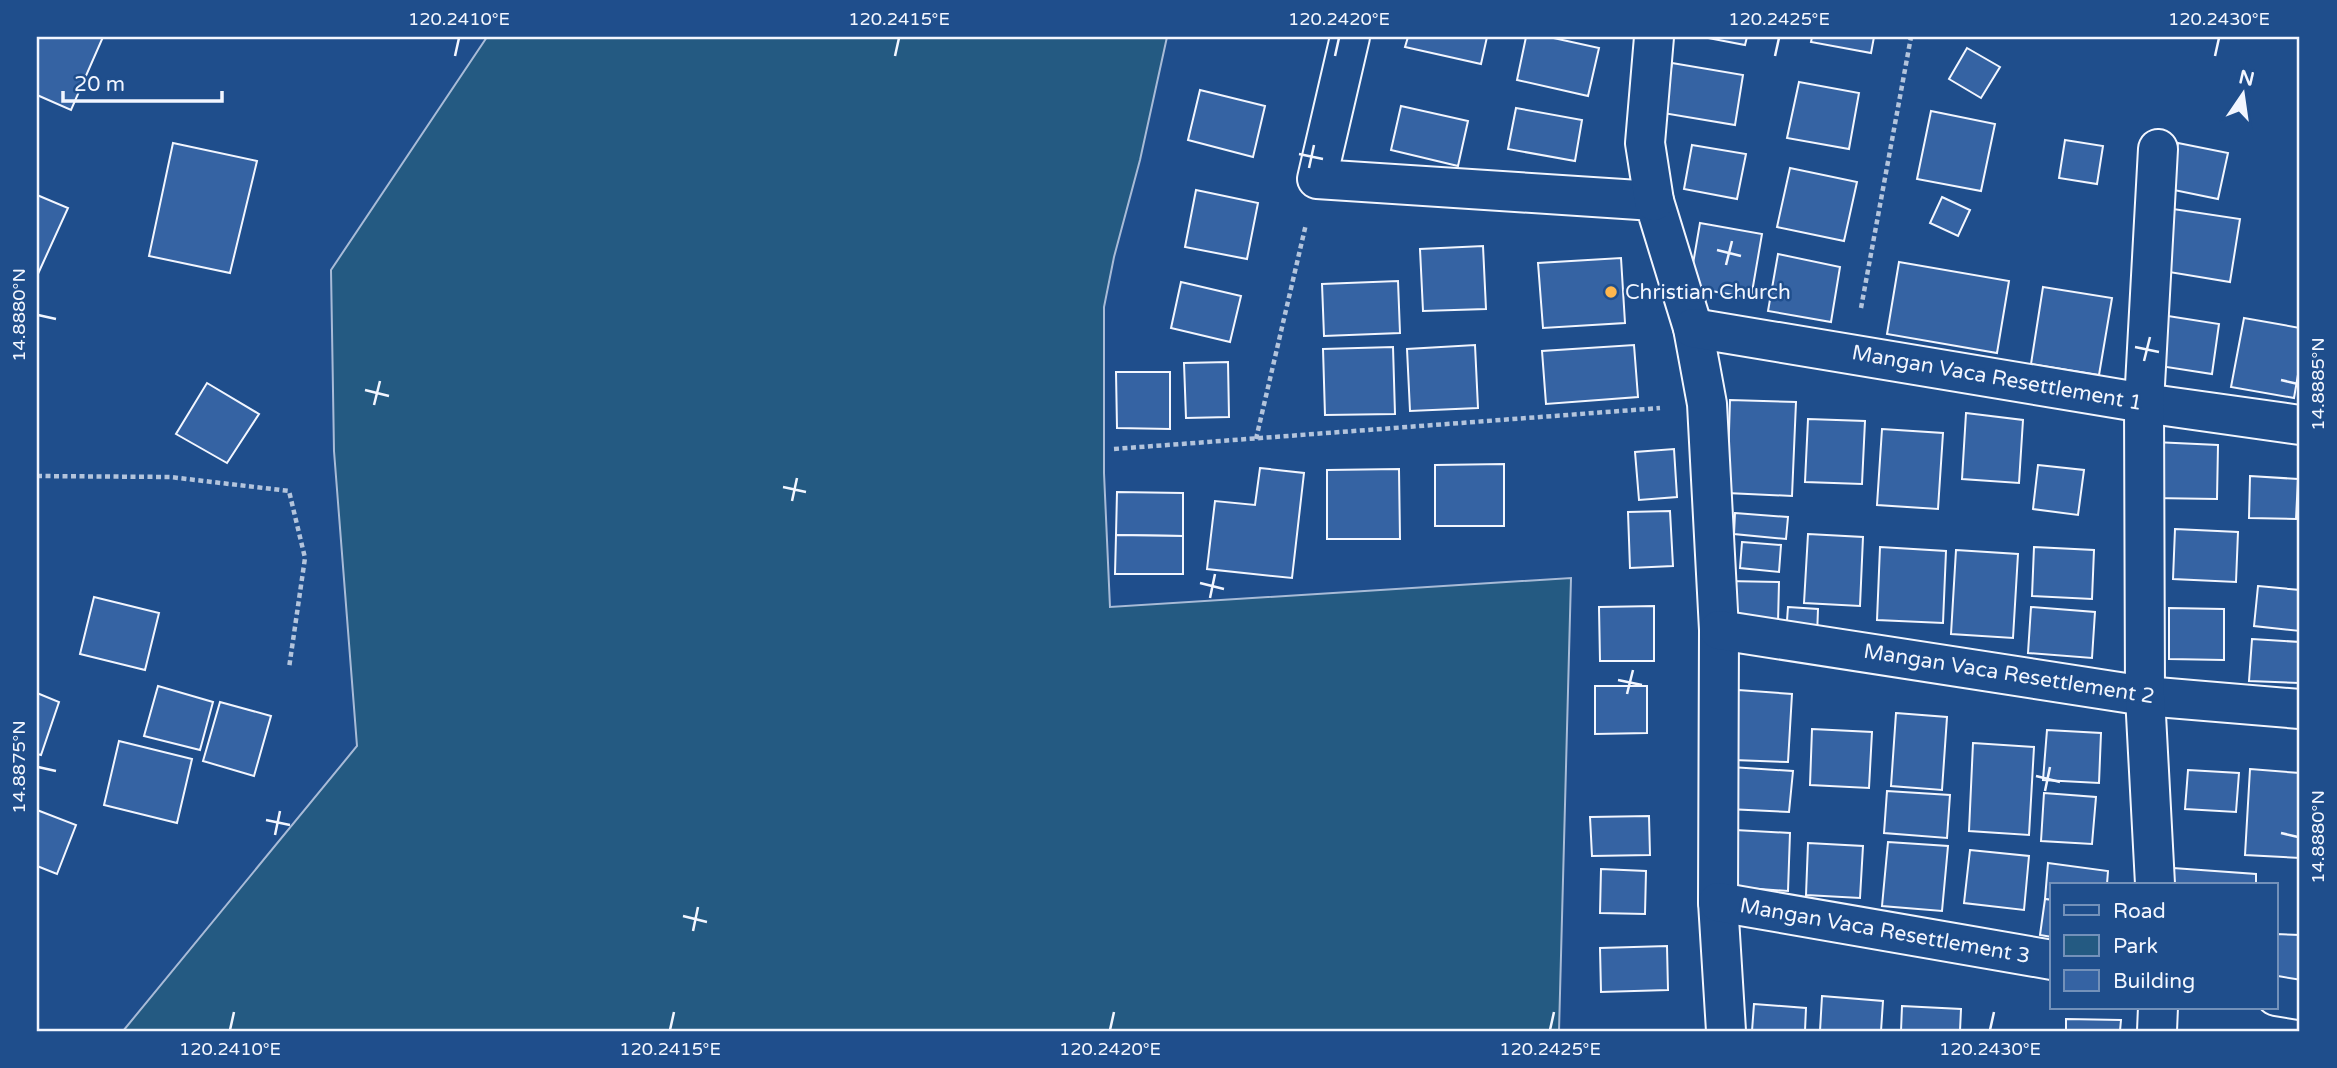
<svg xmlns="http://www.w3.org/2000/svg" width="2337" height="1068" viewBox="0 0 2337 1068" font-family="'Varela Round',sans-serif">
<style>
.green{fill:#245a82;stroke:#a8bbd7;stroke-width:2}
.building{fill:#3563a3;stroke:#f2f6ff;stroke-width:2}
.lines{fill:none;stroke-linecap:round;stroke-linejoin:round}
.minor-casing{stroke:#f2f6ff;stroke-width:42}
.path{stroke:#b3c4dc;stroke-width:4.5;stroke-dasharray:5 3.5;stroke-linecap:butt}
.minor{stroke:#1f4e8c;stroke-width:38}
.ticks{fill:none;stroke:#f2f6ff;stroke-width:2.5}
.poi-dot{fill:#ffb74d;stroke:#1f4e8c;stroke-width:2.5}
.labels{text-anchor:middle;dominant-baseline:central;stroke-width:5;stroke-linejoin:round;paint-order:stroke}
.poi-label{font-size:21px;fill:#f2f6ff;stroke:#1f4e8c;text-anchor:start}
.street-label{font-size:21px;fill:#f2f6ff;stroke:#1f4e8c}
.neatline{fill:none;stroke:#f2f6ff;stroke-width:2.5}
.ticks-label{font-size:18px;text-anchor:middle;fill:#f2f6ff}
</style>
<rect width="100%" height="100%" fill="#1f4e8c"/>
<polygon class="green" points="487,37 1167,37 1140,160 1114,257 1104,307 1104,473 1110,607 1571,578 1559,1031 123,1031 357,746 334,451 331,270"/>
<g class="building">
<polygon points="37,37 103,37 71,110 37,95"/>
<polygon points="1408,37 1487,37 1481,64 1405,47"/>
<polygon points="1526,37 1549,37 1599,48 1588,96 1517,80"/>
<polygon points="1703,37 1747,37 1745,45"/>
<polygon points="1812,37 1874,37 1871,53 1811,42"/>
<polygon points="1967,48 2000,67 1981,98 1949,79"/>
<polygon points="1672,63 1743,75 1735,125 1663,113"/>
<polygon points="1799,82 1859,93 1849,149 1787,138"/>
<polygon points="1200,90 1265,106 1253,157 1188,140"/>
<polygon points="1401,106 1468,121 1458,166 1391,150"/>
<polygon points="1516,108 1582,120 1575,161 1508,149"/>
<polygon points="1931,111 1995,124 1981,191 1917,179"/>
<polygon points="2065,140 2103,146 2097,184 2059,178"/>
<polygon points="173,143 257,161 230,273 149,256"/>
<polygon points="2178,143 2228,153 2218,199 2169,189"/>
<polygon points="1692,145 1746,154 1737,199 1684,189"/>
<polygon points="1790,168 1857,182 1844,241 1777,227"/>
<polygon points="1196,190 1258,203 1247,259 1185,247"/>
<polygon points="37,195 68,208 37,276"/>
<polygon points="1942,197 1970,210 1958,236 1930,223"/>
<polygon points="2173,209 2240,219 2230,282 2163,271"/>
<polygon points="1700,223 1762,234 1751,298 1689,287"/>
<polygon points="1483,246 1486,309 1423,311 1420,249"/>
<polygon points="1778,254 1840,267 1831,322 1768,311"/>
<polygon points="1621,258 1625,323 1543,328 1538,263"/>
<polygon points="1899,262 2009,281 1997,353 1887,334"/>
<polygon points="1398,281 1400,333 1324,336 1322,284"/>
<polygon points="1181,282 1241,296 1230,342 1171,328"/>
<polygon points="2043,287 2112,298 2099,375 2031,364"/>
<polygon points="2168,316 2219,324 2212,374 2160,366"/>
<polygon points="2244,318 2300,328 2300,363 2294,398 2231,387"/>
<polygon points="1475,345 1478,408 1410,411 1407,349"/>
<polygon points="1634,345 1638,397 1546,404 1542,351"/>
<polygon points="1393,347 1395,414 1325,415 1323,349"/>
<polygon points="1228,362 1229,417 1186,418 1184,363"/>
<polygon points="1116,372 1170,372 1170,429 1117,428"/>
<polygon points="207,383 259,414 227,463 176,434"/>
<polygon points="1730,400 1796,402 1792,496 1727,493"/>
<polygon points="1966,413 2023,420 2019,483 1962,479"/>
<polygon points="1808,419 1865,421 1862,484 1805,482"/>
<polygon points="1882,429 1943,433 1938,509 1877,505"/>
<polygon points="2154,442 2218,445 2217,499 2153,498"/>
<polygon points="1674,449 1677,497 1639,500 1635,452"/>
<polygon points="1504,464 1504,526 1435,526 1435,465"/>
<polygon points="2038,465 2084,470 2078,515 2033,509"/>
<polygon points="1260,468 1304,473 1292,578 1207,569 1215,501 1255,505"/>
<polygon points="1399,469 1400,539 1327,539 1327,470"/>
<polygon points="2250,476 2298,479 2296,519 2249,518"/>
<polygon points="1117,492 1183,493 1183,536 1116,535"/>
<polygon points="1670,511 1673,566 1630,568 1628,512"/>
<polygon points="1735,513 1788,517 1786,539 1734,534"/>
<polygon points="2175,529 2238,532 2236,582 2173,579"/>
<polygon points="1808,534 1863,537 1860,606 1804,603"/>
<polygon points="1116,535 1183,536 1183,574 1115,574"/>
<polygon points="1742,542 1781,545 1779,572 1740,568"/>
<polygon points="1880,547 1946,551 1943,623 1877,620"/>
<polygon points="2034,547 2094,550 2092,599 2032,596"/>
<polygon points="1956,550 2018,554 2013,638 1951,634"/>
<polygon points="1726,581 1779,582 1778,623 1726,622"/>
<polygon points="2258,586 2300,590 2300,631 2254,626"/>
<polygon points="94,597 159,613 145,670 80,654"/>
<polygon points="1654,606 1654,661 1600,661 1599,607"/>
<polygon points="1788,607 1818,609 1817,636 1786,634"/>
<polygon points="2031,607 2095,612 2092,658 2028,653"/>
<polygon points="2169,608 2224,609 2224,660 2169,659"/>
<polygon points="2252,639 2300,642 2299,683 2249,681"/>
<polygon points="158,686 213,702 200,750 144,736"/>
<polygon points="1595,686 1647,686 1647,733 1595,734"/>
<polygon points="1738,690 1792,694 1788,762 1734,760"/>
<polygon points="37,693 59,702 41,755 37,754"/>
<polygon points="220,702 271,716 254,776 203,761"/>
<polygon points="1896,713 1947,717 1942,790 1891,786"/>
<polygon points="1812,729 1872,732 1869,788 1810,785"/>
<polygon points="2047,730 2101,733 2099,783 2043,780"/>
<polygon points="119,741 192,759 177,823 104,805"/>
<polygon points="1973,743 2034,747 2029,835 1969,831"/>
<polygon points="1731,767 1793,771 1789,812 1728,809"/>
<polygon points="2250,769 2300,773 2300,858 2245,855"/>
<polygon points="2188,770 2239,773 2236,812 2185,809"/>
<polygon points="1887,791 1950,795 1947,838 1884,833"/>
<polygon points="2044,793 2096,797 2092,844 2041,841"/>
<polygon points="37,810 76,825 57,874 37,866"/>
<polygon points="1649,816 1650,855 1592,856 1590,817"/>
<polygon points="1735,830 1790,833 1788,891 1732,887"/>
<polygon points="1888,842 1948,846 1942,911 1882,906"/>
<polygon points="1808,843 1863,846 1860,898 1806,895"/>
<polygon points="1970,850 2029,856 2024,910 1964,903"/>
<polygon points="2048,863 2108,871 2107,884 2052,884 2052,900 2045,899"/>
<polygon points="2173,868 2256,874 2256,884 2172,884"/>
<polygon points="1601,869 1646,871 1645,914 1600,913"/>
<polygon points="2045,899 2052,900 2052,937 2040,935"/>
<polygon points="2276,934 2300,935 2300,982 2276,981"/>
<polygon points="1667,946 1668,990 1601,992 1600,948"/>
<polygon points="1822,996 1883,1001 1881,1031 1820,1031"/>
<polygon points="1754,1004 1806,1008 1805,1031 1752,1031"/>
<polygon points="1902,1006 1961,1009 1960,1031 1901,1031"/>
<polygon points="2066,1019 2121,1020 2120,1031 2066,1031"/>
</g>
<g class="lines">
<g class="minor-casing">
<g id="minor">
<polyline points="1350,37 1317,179 1654,201 1693,328 1707,404 1719,630 1718,902 1726,1031"/>
<polyline points="1654,201 1645,143 1654,37"/>
<polyline points="1693,328 2144,403 2300,425"/>
<polyline points="1719,630 2145,696 2300,709"/>
<polyline points="2155,884 2145,696 2144,403 2158,149"/>
<polyline points="1718,902 2052,960"/>
<polyline points="2276,996 2300,1000"/>
<polyline points="2157,1031 2158,1007"/>
</g>
</g>
<g class="path">
<polyline points="1861,308 1911,37"/>
<polyline points="1256,439 1306,224"/>
<polyline points="1114,449 1660,408"/>
<polyline points="37,476 170,477 289,491 305,558 289,668"/>
</g>
<use href="#minor" class="minor"/>
</g>
<path class="ticks" d="M 455,56 L 459,38M 895,56 L 899,38M 1335,56 L 1339,38M 1775,56 L 1779,38M 2215,56 L 2219,38M 1299,154 L 1323,159M 1309,168 L 1314,145M 1717,250 L 1741,256M 1726,265 L 1732,241M 38,315 L 56,319M 2135,347 L 2159,352M 2144,361 L 2150,337M 2281,380 L 2298,384M 365,390 L 389,396M 374,405 L 380,381M 783,487 L 806,492M 792,501 L 797,478M 1200,583 L 1224,589M 1210,598 L 1215,574M 1618,680 L 1642,685M 1627,694 L 1633,670M 38,767 L 56,771M 2036,776 L 2060,782M 2045,791 L 2050,767M 266,820 L 290,825M 2281,833 L 2298,837M 275,835 L 280,811M 683,916 L 707,922M 693,931 L 698,907M 230,1030 L 234,1012M 670,1030 L 674,1012M 1110,1030 L 1114,1012M 1550,1030 L 1554,1012M 1990,1030 L 1994,1012"/>
<circle class="poi-dot" cx="1611" cy="292" r="7"/>
<g class="labels">
<g class="poi-label">
<text x="1625" y="292">Christian Church</text>
</g>
<g class="street-label">
<text transform="translate(1997 378) rotate(10)">Mangan Vaca Resettlement 1</text>
<text transform="translate(2009 674) rotate(9)">Mangan Vaca Resettlement 2</text>
<text transform="translate(1885 931) rotate(10)">Mangan Vaca Resettlement 3</text>
</g>
</g>
<rect width="2337" height="1068" fill="none" stroke="#1f4e8c" stroke-width="77"/>
<rect x="2050" y="883" width="228" height="126" fill="#1f4e8c" stroke="#7391ba" stroke-width="2"/>
<rect x="2064" y="905" width="35" height="10" fill="#1f4e8c" stroke="#7391ba" stroke-width="2"/>
<text x="2113" y="918" font-size="21" fill="#f2f6ff">Road</text>
<rect x="2064" y="935" width="35" height="21" fill="#245a82" stroke="#7391ba" stroke-width="2"/>
<text x="2113" y="953" font-size="21" fill="#f2f6ff">Park</text>
<rect x="2064" y="970" width="35" height="21" fill="#3563a3" stroke="#7391ba" stroke-width="2"/>
<text x="2113" y="988" font-size="21" fill="#f2f6ff">Building</text>
<g transform="translate(2243 94) rotate(13)" stroke="#1f4e8c" stroke-width="5" paint-order="stroke">
<path d="M0-5L12 26L0 18L-12 26Z" fill="#f2f6ff"/>
<text y="-10" font-size="19" font-weight="bold" text-anchor="middle" fill="#f2f6ff">N</text>
</g>
<path d="M63 91v10h159v-10" fill="none" stroke="#f2f6ff" stroke-width="3.5"/>
<text x="74" y="91" font-size="21" fill="#f2f6ff" stroke="#1f4e8c" stroke-width="5" paint-order="stroke">20 m</text>
<rect x="38" y="38" width="2260" height="992" class="neatline"/>
<g class="ticks-label">
<text x="459" y="25">120.2410°E</text>
<text x="899" y="25">120.2415°E</text>
<text x="1339" y="25">120.2420°E</text>
<text x="1779" y="25">120.2425°E</text>
<text x="2219" y="25">120.2430°E</text>
<text transform="translate(19 315) rotate(-90)" y="6">14.8880°N</text>
<text transform="translate(2318 384) rotate(-90)" y="6">14.8885°N</text>
<text transform="translate(19 767) rotate(-90)" y="6">14.8875°N</text>
<text transform="translate(2318 837) rotate(-90)" y="6">14.8880°N</text>
<text x="230" y="1055">120.2410°E</text>
<text x="670" y="1055">120.2415°E</text>
<text x="1110" y="1055">120.2420°E</text>
<text x="1550" y="1055">120.2425°E</text>
<text x="1990" y="1055">120.2430°E</text>
</g>
</svg>
